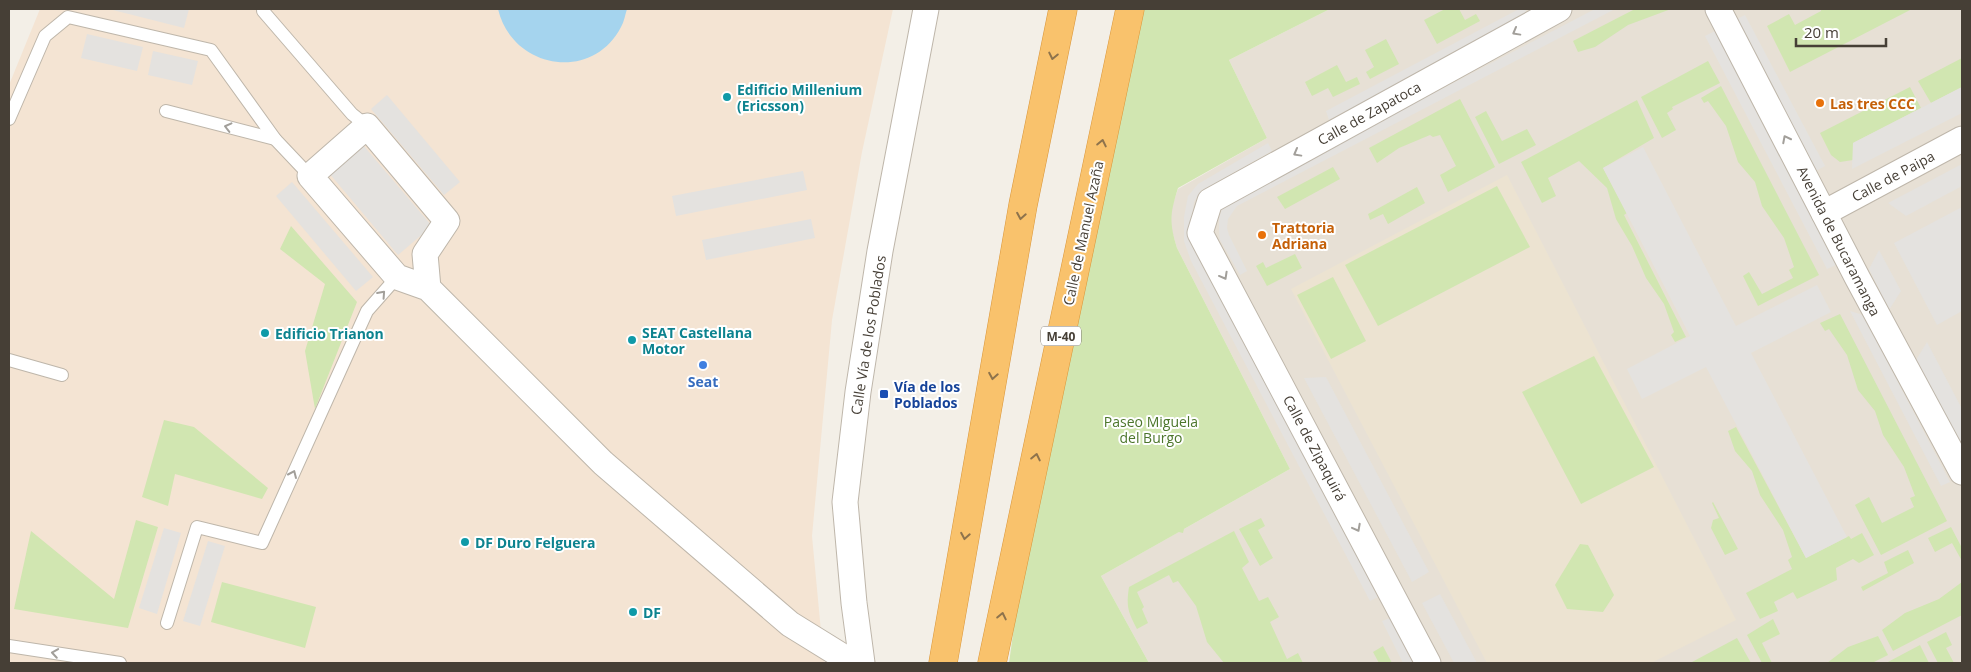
<svg xmlns="http://www.w3.org/2000/svg" width="1971" height="672" viewBox="0 0 1971 672" font-family="'Open Sans',sans-serif">
<style>
.residential{fill:#e7e0d5}
.commercial{fill:#f4e4d3}
.education{fill:#ece3d1}
.green{fill:#d1e6b1}
.parking{fill:#e4e2df}
.water{fill:#a5d4ee}
.lines{fill:none;stroke-linecap:round;stroke-linejoin:round}
.service-casing{stroke:#beb6aa;stroke-width:14}
.minor-casing{stroke:#beb6aa;stroke-width:27}
.motorway-casing{stroke:#d9963b;stroke-width:29}
.service{stroke:#fff;stroke-width:12}
.minor{stroke:#fff;stroke-width:25}
.motorway{stroke:#f9c26c;stroke-width:28}
.oneway{stroke:#a29f9a}
.oneway2{stroke:#8e734c}
.culture-dot{fill:#0f9aa8;stroke:#fff;stroke-width:2}
.food-dot{fill:#e8710a;stroke:#fff;stroke-width:2}
.shop-dot{fill:#3f7fe0;stroke:#fff;stroke-width:2}
.transit-dot{fill:#1a4fb4;stroke:#fff;stroke-width:2}
.labels{text-anchor:middle;dominant-baseline:central;stroke-width:4;stroke-linejoin:round;paint-order:stroke}
.shield{fill:#fff;stroke:#7e7972;stroke-width:1}
.shield-label{font-size:12px;font-weight:bold;fill:#463f36}
.culture-label{font-size:14px;font-weight:bold;fill:#0d838f;stroke:#fff;text-anchor:start}
.food-label{font-size:14px;font-weight:bold;fill:#c56008;stroke:#fff;text-anchor:start}
.street-label{font-size:14px;fill:#463f36;stroke:#fff}
.shop-label{font-size:14px;font-weight:bold;fill:#366cbe;stroke:#fff}
.transit-label{font-size:14px;font-weight:bold;fill:#164399;stroke:#fff;text-anchor:start}
.park-label{font-size:14px;fill:#4c762b;stroke:#fff}
</style>
<rect width="100%" height="100%" fill="#f3efe7"/>
<polygon class="residential" points="1330,9 1962,9 1962,663 1149,663 1101,576 1290,469 1177,248 1171,228 1171,209 1178,189 1267,138 1229,60"/>
<polygon class="commercial" points="40,9 893,9 862,152 832,320 812,536 824,663 9,663 9,85"/>
<polygon class="education" points="1507,175 1736,620 1651,663 1487,663 1291,289"/>
<g class="green">
<path d="M 1124,9 L 1330,9 L 1229,60 L 1267,138 L 1178,188 C 1170,214 1169,222 1177,248 L 1290,469 L 1184,529 L 1183,533 L 1179,532 L 1101,576 L 1149,663 L 1009,663 L 1017,605 Z"/>
<polygon points="1445,9 1459,9 1465,20 1476,14 1480,21 1437,44 1424,20"/>
<polygon points="1635,9 1671,9 1628,25 1595,47 1578,52 1573,41"/>
<polygon points="1821,9 1912,9 1790,72 1767,26 1789,14 1795,25 1821,11"/>
<polygon points="1386,39 1399,64 1370,79 1366,72 1374,67 1365,50"/>
<polygon points="1962,58 1962,87 1931,103 1918,81"/>
<polygon points="1708,61 1720,83 1672,107 1673,109 1667,113 1676,130 1662,138 1641,97"/>
<polygon points="1337,65 1346,82 1357,77 1360,84 1333,97 1328,88 1312,96 1305,82"/>
<polygon points="1721,86 1819,275 1758,306 1743,276 1749,272 1762,294 1793,278 1789,270 1794,267 1784,238 1762,206 1755,182 1738,162 1726,126 1708,101 1704,103 1701,98"/>
<polygon points="1910,87 1921,108 1853,143 1853,160 1840,162 1831,155 1820,133"/>
<polygon points="1460,99 1495,167 1448,192 1440,175 1456,166 1440,135 1433,137 1430,135 1399,148 1377,163 1369,148"/>
<polygon points="1637,100 1654,138 1603,168 1627,213 1624,215 1686,337 1675,342 1671,335 1674,332 1664,304 1646,278 1632,246 1616,219 1607,188 1579,161 1548,178 1556,196 1542,203 1521,162"/>
<polygon points="1486,111 1502,141 1527,129 1536,145 1499,164 1475,117"/>
<polygon points="1333,167 1340,179 1285,209 1277,197"/>
<polygon points="1497,186 1530,247 1378,326 1345,265"/>
<polygon points="1417,187 1425,203 1388,224 1383,214 1370,220 1368,214"/>
<polygon points="291,226 357,302 315,409 305,351 325,284 280,249"/>
<polygon points="1295,254 1302,268 1267,286 1256,266 1263,262 1266,268"/>
<polygon points="1333,277 1366,341 1331,359 1297,295"/>
<polygon points="1840,314 1947,521 1881,555 1855,505 1869,497 1882,523 1914,507 1910,498 1915,496 1904,467 1883,435 1875,411 1858,390 1847,355 1829,329 1825,331 1820,323"/>
<polygon points="1594,356 1654,467 1581,504 1522,392"/>
<polygon points="164,420 194,427 268,488 262,499 175,474 168,506 142,497"/>
<polygon points="1736,427 1806,558 1849,536 1851,539 1862,533 1874,555 1859,563 1853,559 1836,568 1837,580 1797,599 1793,592 1774,602 1778,611 1760,619 1746,593 1792,569 1788,560 1792,557 1783,530 1760,495 1752,471 1735,451 1728,431"/>
<polygon points="1713,502 1738,549 1725,555 1711,528 1713,520 1719,518 1712,503"/>
<polygon points="1261,518 1265,526 1258,530 1273,558 1260,566 1239,529"/>
<polygon points="136,520 158,527 128,628 14,609 31,531 114,599"/>
<polygon points="1951,527 1962,548 1962,561 1952,543 1935,552 1928,538"/>
<path d="M 1234,531 L 1249,562 L 1242,568 L 1259,601 L 1268,597 L 1279,617 L 1270,622 L 1287,659 L 1298,653 L 1303,663 L 1224,663 L 1207,642 L 1196,606 L 1178,581 L 1173,583 L 1169,575 L 1137,592 L 1144,607 L 1142,609 L 1148,623 L 1137,629 C 1128,612 1126,607 1129,587 Z"/>
<polygon points="1580,544 1588,545 1614,595 1603,612 1567,609 1555,585"/>
<polygon points="1908,550 1914,563 1863,591 1861,587 1888,573 1884,562"/>
<polygon points="222,582 316,607 305,648 211,622"/>
<polygon points="1962,582 1962,615 1893,651 1882,630 1905,613 1939,599"/>
<polygon points="1773,619 1780,634 1762,643 1772,663 1762,663 1747,635"/>
<polygon points="1946,632 1952,645 1946,648 1954,663 1938,663 1927,642"/>
<polygon points="1878,636 1888,655 1872,663 1827,663 1848,647"/>
<polygon points="1737,638 1751,663 1692,663 1692,662"/>
<polygon points="1920,645 1929,663 1886,663"/>
<polygon points="1383,646 1392,663 1379,663 1373,652"/>
</g>
<g class="parking">
<polygon points="109,9 189,9 184,28"/>
<polygon points="1519,9 1525,9 1528,16 1329,120 1326,111"/>
<polygon points="1595,9 1615,9 1237,206 1228,219 1227,228 1229,235 1247,271 1240,275 1220,240 1219,233 1219,218 1223,206 1238,195"/>
<polygon points="1745,15 1825,166 1816,171 1737,19"/>
<polygon points="1715,31 1836,265 1827,269 1705,36"/>
<polygon points="87,34 143,47 137,71 81,58"/>
<polygon points="153,51 198,61 192,85 148,75"/>
<polygon points="1962,87 1962,113 1852,169 1853,143"/>
<polygon points="387,95 460,182 444,195 371,109"/>
<polygon points="1268,143 1272,151 1201,191 1194,202 1192,217 1201,257 1378,597 1370,601 1191,261 1184,241 1184,217 1188,196 1198,184"/>
<polygon points="363,145 432,226 398,255 329,173"/>
<polygon points="1643,147 1736,326 1817,285 1831,312 1751,353 1847,537 1806,558 1706,367 1642,399 1627,369 1690,336 1603,168"/>
<polygon points="1962,164 1962,186 1906,216 1888,203"/>
<polygon points="803,171 807,190 676,216 672,196"/>
<polygon points="292,182 373,277 356,291 276,196"/>
<polygon points="1962,207 1962,311 1937,325 1894,243"/>
<polygon points="811,219 815,238 706,260 702,240"/>
<polygon points="1879,250 1901,291 1889,310 1869,269"/>
<polygon points="1850,311 1863,315 1950,482 1941,486"/>
<polygon points="1927,342 1962,409 1962,447 1916,360"/>
<polygon points="1326,377 1429,572 1412,582 1304,378"/>
<polygon points="164,528 181,533 157,614 139,608"/>
<polygon points="208,541 225,546 200,626 183,621"/>
<polygon points="1440,594 1477,663 1454,663 1422,603"/>
<polygon points="1390,618 1413,663 1403,663 1382,621"/>
</g>
<path class="water" d="M 498,9 L 627,9 C 625,15 624,22 621,27 C 592,83 512,69 498,9 Z"/>
<g class="lines">
<g class="service-casing">
<g id="service">
<polyline points="263,11 352,114 367,126"/>
<polyline points="166,111 275,139"/>
<polyline points="9,119 45,36 68,17 211,50 275,139 310,176"/>
<polyline points="9,360 62,375"/>
<polyline points="167,623 197,527 262,543 367,311 397,277"/>
<polyline points="9,646 120,663"/>
</g>
</g>
<g class="minor-casing">
<g id="minor">
<polyline points="1718,9 1858,279 1962,472"/>
<polyline points="1824,213 1962,139"/>
<polyline points="428,288 425,254 447,221 367,126 310,176 397,277 428,288 603,463 790,624 853,663"/>
<polyline points="862,663 854,603 845,502 858,392 880,251 926,9"/>
<polyline points="1428,663 1200,233 1210,201 1559,9"/>
</g>
</g>
<g class="motorway-casing">
<g id="motorway">
<polyline points="943,663 1023,205 1063,9"/>
<polyline points="992,663 1130,9"/>
</g>
</g>
<use href="#service" class="service"/>
<use href="#minor" class="minor"/>
<use href="#motorway" class="motorway"/>
</g>
<defs><path id="oneway-chevron" d="M-2-3.5L2.5 0L-2 3.5" fill="none" stroke-width="1.6" stroke-linecap="round" stroke-linejoin="round" transform="scale(1.25)"/></defs>
<g class="oneway">
<use href="#oneway-chevron" transform="translate(1516 32) rotate(151)"/>
<use href="#oneway-chevron" transform="translate(228 127) rotate(-166)"/>
<use href="#oneway-chevron" transform="translate(1786 139) rotate(-117)"/>
<use href="#oneway-chevron" transform="translate(1297 153) rotate(151)"/>
<use href="#oneway-chevron" transform="translate(1224 276) rotate(61)"/>
<use href="#oneway-chevron" transform="translate(382 294) rotate(-48)"/>
<use href="#oneway-chevron" transform="translate(293 474) rotate(-66)"/>
<use href="#oneway-chevron" transform="translate(1357 528) rotate(62)"/>
<use href="#oneway-chevron" transform="translate(55 653) rotate(-171)"/>
</g>
<g class="oneway2">
<use href="#oneway-chevron" transform="translate(1053 56) rotate(102)"/>
<use href="#oneway-chevron" transform="translate(1102 143) rotate(-78)"/>
<use href="#oneway-chevron" transform="translate(1021 216) rotate(100)"/>
<use href="#oneway-chevron" transform="translate(993 376) rotate(100)"/>
<use href="#oneway-chevron" transform="translate(1036 457) rotate(-78)"/>
<use href="#oneway-chevron" transform="translate(965 536) rotate(100)"/>
<use href="#oneway-chevron" transform="translate(1002 616) rotate(-78)"/>
</g>
<g class="culture-dot">
<circle cx="727" cy="97" r="5"/>
<circle cx="265" cy="333" r="5"/>
<circle cx="632" cy="340" r="5"/>
<circle cx="465" cy="542" r="5"/>
<circle cx="633" cy="612" r="5"/>
</g>
<g class="food-dot">
<circle cx="1820" cy="103" r="5"/>
<circle cx="1262" cy="235" r="5"/>
</g>
<circle class="shop-dot" cx="703" cy="365" r="5"/>
<rect class="transit-dot" x="879" y="389" width="10" height="10" rx="2.5"/>
<g class="labels">
<rect class="shield" x="1041" y="326.5" width="40" height="19" rx="4"/>
<g class="shield-label">
<text x="1061" y="336">M-40</text>
</g>
<g class="culture-label">
<text x="737" y="89">Edificio Millenium<tspan x="737" dy="16">(Ericsson)</tspan></text>
<text x="642" y="332">SEAT Castellana<tspan x="642" dy="16">Motor</tspan></text>
<text x="275" y="333">Edificio Trianon</text>
<text x="475" y="542">DF Duro Felguera</text>
<text x="643" y="612">DF</text>
</g>
<g class="food-label">
<text x="1830" y="103">Las tres CCC</text>
<text x="1272" y="227">Trattoria<tspan x="1272" dy="16">Adriana</tspan></text>
</g>
<g class="street-label">
<text transform="translate(1369 113) rotate(-29)">Calle de Zapatoca</text>
<text transform="translate(1893 176) rotate(-28)">Calle de Paipa</text>
<text transform="translate(1083 233) rotate(-78)">Calle de Manuel Azaña</text>
<text transform="translate(1839 241) rotate(63)">Avenida de Bucaramanga</text>
<text transform="translate(868 335) rotate(-81)">Calle Vía de los Poblados</text>
<text transform="translate(1315 448) rotate(62)">Calle de Zipaquirá</text>
</g>
<g class="shop-label">
<text x="703" y="381">Seat</text>
</g>
<g class="transit-label">
<text x="894" y="386">Vía de los<tspan x="894" dy="16">Poblados</tspan></text>
</g>
<g class="park-label">
<text x="1151" y="421">Paseo Miguela<tspan x="1151" dy="16">del Burgo</tspan></text>
</g>
</g>
<rect width="1971" height="672" fill="none" stroke="#463f36" stroke-width="20"/>
<path d="M1796 38v8h90v-8" fill="none" stroke="#463f36" stroke-width="2.5"/>
<text x="1804" y="38" font-size="15" fill="#463f36" stroke="#ffffff" stroke-width="4" paint-order="stroke">20 m</text>
</svg>
